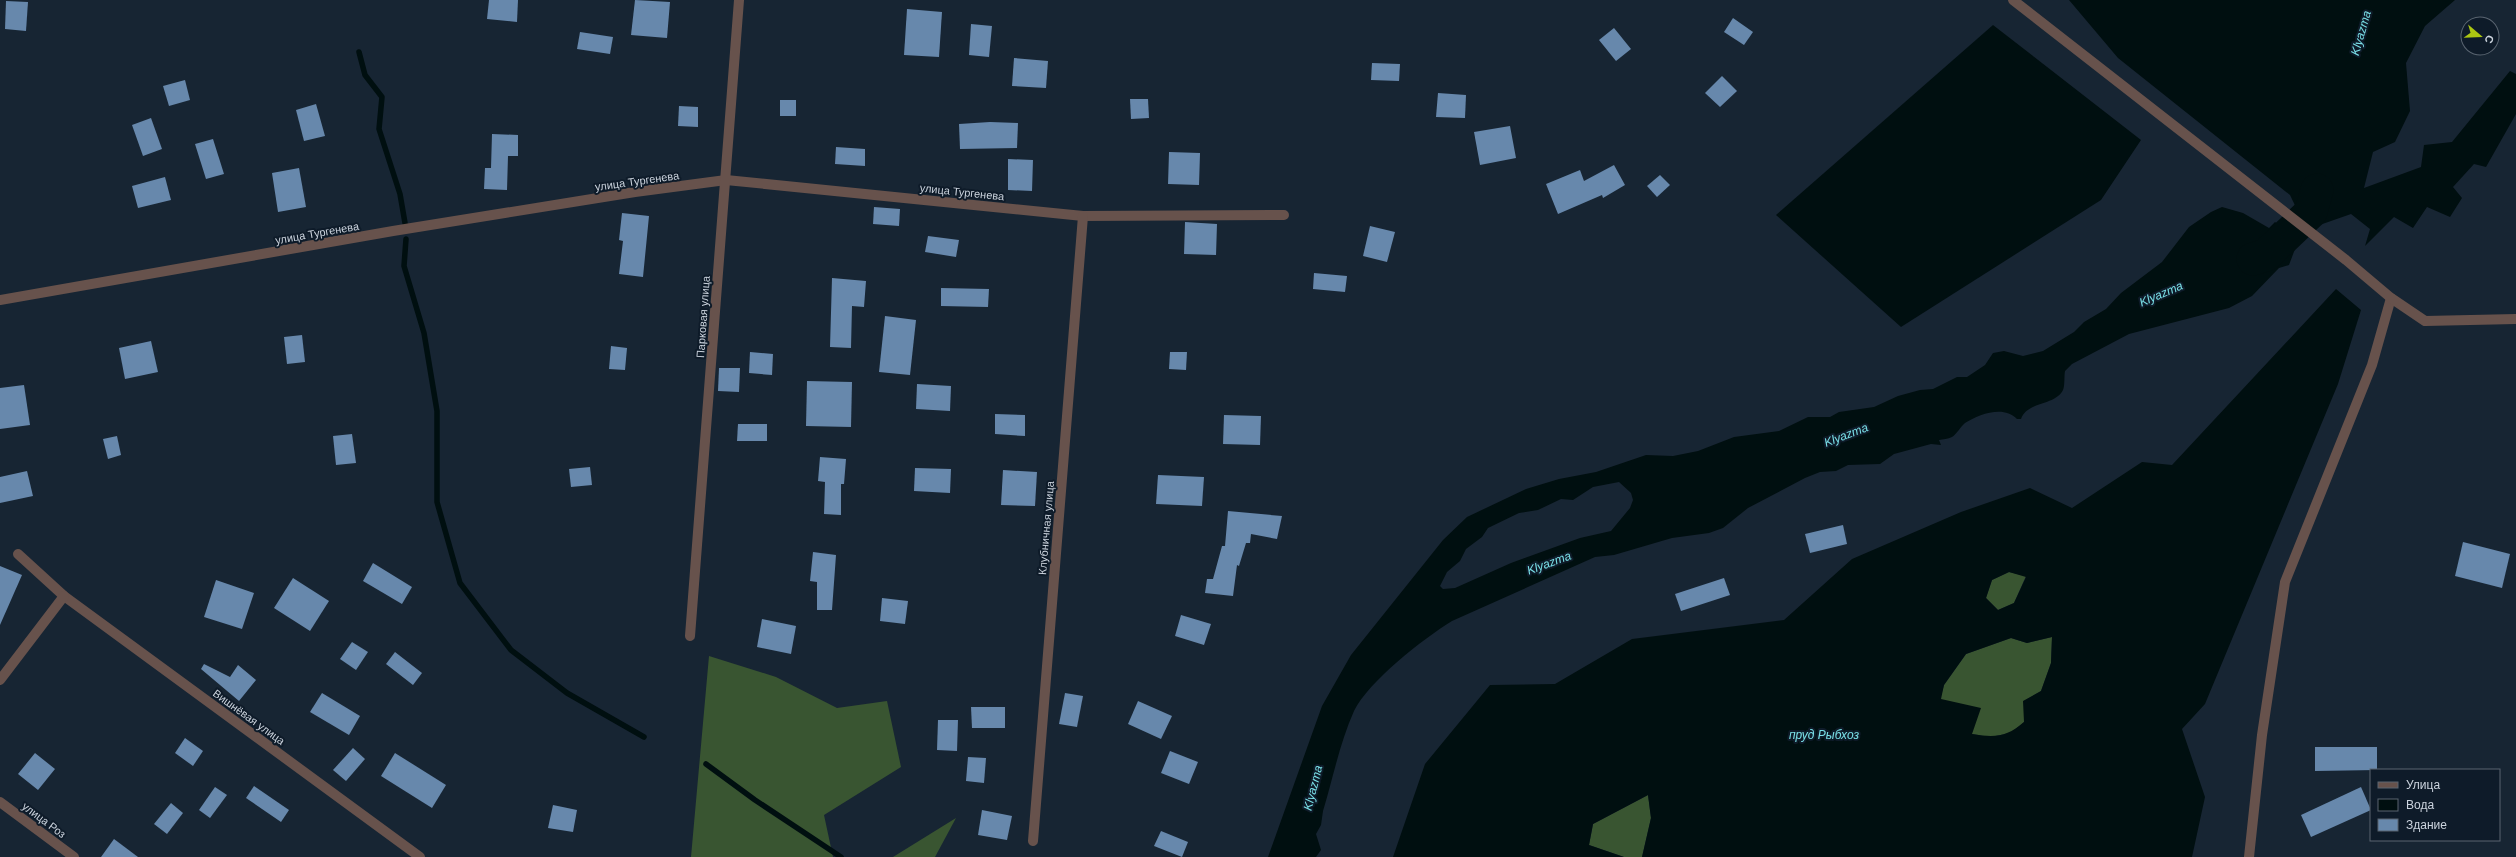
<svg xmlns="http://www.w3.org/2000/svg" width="2516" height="857" viewBox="0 0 2516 857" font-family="Helvetica,sans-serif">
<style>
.forest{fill:#395531}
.water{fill:#000f10;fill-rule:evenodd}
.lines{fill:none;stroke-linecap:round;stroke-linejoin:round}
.stream{stroke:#000f10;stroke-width:5.5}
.river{stroke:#000f10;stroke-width:33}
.building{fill:#6788ac}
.minor{stroke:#67524c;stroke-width:10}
.tertiary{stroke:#67524c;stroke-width:10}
.labels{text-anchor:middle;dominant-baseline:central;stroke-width:4;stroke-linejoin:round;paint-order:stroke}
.street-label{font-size:11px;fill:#ccd4de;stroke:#0e1b29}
.water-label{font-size:12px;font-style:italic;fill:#7ae0e8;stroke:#0e1b29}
</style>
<rect width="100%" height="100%" fill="#172533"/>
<g class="forest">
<polygon points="2009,572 2026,576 2014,603 1998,610 1986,598 1992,580"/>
<polygon points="2052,637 2051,663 2041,691 2024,701 2024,722 2011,733 1990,737 1972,734 1940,699 1944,685 1966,654 2011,638 2027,643"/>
<polygon points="709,656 776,677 837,708 887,701 901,767 824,815 833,857 691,857"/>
<polygon points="1648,795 1651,818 1642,857 1624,857 1589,845 1593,824"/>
<polygon points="956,818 935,857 893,857"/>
</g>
<g class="water">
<polygon points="2069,0 2455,0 2425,26 2406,63 2410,111 2395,142 2373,152 2364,188 2421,167 2424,145 2452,142 2510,71 2516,74 2516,114 2486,167 2474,164 2453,187 2462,198 2450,217 2427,207 2413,228 2394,217 2365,246 2370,229 2351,214 2311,228 2302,220 2290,195 2118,58"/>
<polygon points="1993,25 2141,140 2101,200 1901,327 1776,215"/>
<path d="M 2222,207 L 2243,213 L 2269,228 L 2275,222 L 2298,241 L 2289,265 L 2279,268 L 2252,296 L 2229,308 L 2129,334 L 2072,364 L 2065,371 C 2064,376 2065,386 2063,390 C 2055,406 2027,401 2021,419 L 2017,419 C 2004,405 1979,414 1965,423 C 1960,427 1957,434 1952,437 C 1948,439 1943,439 1939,440 L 1941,445 L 1931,444 L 1894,454 L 1880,464 L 1848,465 L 1836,471 L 1820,472 L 1805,478 L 1748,508 L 1723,528 L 1709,533 L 1672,538 L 1614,555 L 1595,557 L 1452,621 C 1424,638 1368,682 1354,711 C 1340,742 1333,778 1323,811 L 1321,825 L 1316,834 L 1321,850 L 1316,857 L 1268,857 L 1322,706 L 1351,655 L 1443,540 L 1467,517 L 1526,489 L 1559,479 L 1596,472 L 1646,455 L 1673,456 L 1698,451 L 1734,437 L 1779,431 L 1808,417 L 1830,417 L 1839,412 L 1874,407 L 1898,396 L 1920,390 L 1933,389 L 1957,377 L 1967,377 L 1985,365 L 1993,353 L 2004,351 L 2023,356 L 2043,351 L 2074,332 L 2084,322 L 2106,309 L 2121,293 L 2162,262 L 2189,227 L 2211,212 ZM 1619,482 L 1631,493 L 1633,500 L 1630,508 L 1611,531 L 1580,538 L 1511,563 L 1455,588 L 1443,589 L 1440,586 L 1447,572 L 1460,561 L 1466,549 L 1482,537 L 1488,528 L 1519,513 L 1538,510 L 1561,499 L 1573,500 L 1593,487 Z"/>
<path d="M 2336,289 L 2361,310 L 2338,384 L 2205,704 L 2182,729 L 2205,797 L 2192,857 L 1642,857 L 1651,818 L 1648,795 L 1593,824 L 1589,845 L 1624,857 L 1393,857 L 1425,764 L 1490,685 L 1555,684 L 1632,639 L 1784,620 L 1852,559 L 1961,512 L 2030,488 L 2072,508 L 2142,462 L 2172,465 ZM 2009,572 L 2026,577 L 2014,603 L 1998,610 L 1986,598 L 1992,580 ZM 2052,637 L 2051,663 L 2041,691 L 2023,701 L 2024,722 C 2007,737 1995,738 1972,734 L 1981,708 L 1941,699 L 1944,685 L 1966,654 L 2011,638 L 2027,643 Z"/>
</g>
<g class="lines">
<g class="stream">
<polyline points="359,52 365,75 382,97 379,129 400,194 405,223"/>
<polyline points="406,239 404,266 424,333 437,411 437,502 460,583 511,650 567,693 644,737"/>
<polyline points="706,764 755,800 841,857"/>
</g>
<polyline class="river" points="2253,259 2266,255 2311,212 2317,190"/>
</g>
<g class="building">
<polygon points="489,0 518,0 517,22 487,19"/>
<polygon points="635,0 670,2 667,38 631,35"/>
<polygon points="6,1 28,2 26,31 5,29"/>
<polygon points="907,9 942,12 939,57 904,55"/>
<polygon points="1733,18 1753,32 1744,45 1724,32"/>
<polygon points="971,24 992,26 989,57 969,55"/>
<polygon points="1614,28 1631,49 1616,61 1599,40"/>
<polygon points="580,32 613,37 610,54 577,49"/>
<polygon points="1014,58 1048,61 1046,88 1012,86"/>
<polygon points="1372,63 1400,64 1399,81 1371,80"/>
<polygon points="1722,76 1737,91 1720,107 1705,93"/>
<polygon points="185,80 190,100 169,106 163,86"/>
<polygon points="1438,93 1466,95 1465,118 1436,117"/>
<polygon points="1130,99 1148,99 1149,118 1131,119"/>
<rect x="780" y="100" width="16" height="16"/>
<polygon points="316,104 325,136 304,141 296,110"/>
<polygon points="679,106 698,107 698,127 678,126"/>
<polygon points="151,118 162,149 143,156 132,125"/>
<polygon points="990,122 1018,123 1017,148 960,149 959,124"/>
<polygon points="1510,126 1516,158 1480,165 1474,132"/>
<polygon points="492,134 518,135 518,156 508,156 507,190 484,189 485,168 491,168"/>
<polygon points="213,139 224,174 206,179 195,144"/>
<polygon points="836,147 865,149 865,166 835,164"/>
<polygon points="1169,152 1200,153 1199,185 1168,184"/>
<polygon points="1008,159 1033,160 1032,191 1008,190"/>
<polygon points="1614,165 1625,185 1603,198 1602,195 1558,214 1546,184 1580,170 1584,181"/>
<polygon points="299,168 306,207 278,212 272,173"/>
<polygon points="1660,175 1670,185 1657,197 1647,186"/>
<polygon points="165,177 171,200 138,208 132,186"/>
<polygon points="874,207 900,209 899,226 873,224"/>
<polygon points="622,213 649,216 643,277 619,274 623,241 619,240"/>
<polygon points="1185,222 1217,224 1216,255 1184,254"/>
<polygon points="1370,226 1395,232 1387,262 1363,256"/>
<polygon points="928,236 959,240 956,257 925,252"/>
<polygon points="1314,273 1347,276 1345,292 1313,289"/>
<polygon points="832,278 866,281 864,307 852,306 851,348 830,347"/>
<polygon points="941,288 989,289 988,307 941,306"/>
<polygon points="885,316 916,320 910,375 879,372"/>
<polygon points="302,335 305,362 287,364 284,337"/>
<polygon points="151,341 158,372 125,379 119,348"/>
<polygon points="611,346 627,348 625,370 609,369"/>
<polygon points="750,352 773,354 772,375 749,373"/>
<polygon points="1170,352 1187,352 1186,370 1169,369"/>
<polygon points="719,368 740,368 739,392 718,391"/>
<polygon points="807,381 852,382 851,427 806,426"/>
<polygon points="917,384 951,386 950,411 916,409"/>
<polygon points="24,385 30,425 0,429 0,388"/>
<polygon points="995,414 1025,415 1025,436 995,434"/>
<polygon points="1224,415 1261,416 1260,445 1223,444"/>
<polygon points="738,424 767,424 767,441 737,441"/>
<polygon points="352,434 356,463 336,465 333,436"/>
<polygon points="117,436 121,455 108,459 103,439"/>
<polygon points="820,457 846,459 844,484 841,484 841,515 824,514 825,482 818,481"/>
<polygon points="590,467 592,485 571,487 569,469"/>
<polygon points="915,468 951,469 950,493 914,491"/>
<polygon points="1003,470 1037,472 1035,506 1001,505"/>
<polygon points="27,471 33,496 0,503 0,477"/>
<polygon points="1158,475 1204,477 1202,506 1156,504"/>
<polygon points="1228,511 1282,516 1277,539 1251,534 1250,543 1246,543 1239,566 1237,565 1233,596 1205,593 1207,579 1213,579 1222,546 1225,546"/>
<polygon points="1843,525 1847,544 1810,553 1805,534"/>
<polygon points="2463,542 2510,554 2502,588 2455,576"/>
<polygon points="813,552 836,555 832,610 817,610 817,582 810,581"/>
<polygon points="373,563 412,587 402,604 363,581"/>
<polygon points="0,566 22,575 0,625"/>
<polygon points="293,578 329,601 310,631 274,608"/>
<polygon points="1724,578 1730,595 1681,611 1675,594"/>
<polygon points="216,580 254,593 242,629 204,617"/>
<polygon points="882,598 908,601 905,624 880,621"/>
<polygon points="1181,615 1211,624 1204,645 1175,636"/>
<polygon points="762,619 796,626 791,654 757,647"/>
<polygon points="352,642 368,652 356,670 340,659"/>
<polygon points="395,652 422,673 413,685 386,664"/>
<polygon points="204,664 230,677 238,665 256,680 239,701 201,669"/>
<polygon points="322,693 360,716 349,735 310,712"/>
<polygon points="1065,693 1083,696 1077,727 1059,724"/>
<polygon points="1138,701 1172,716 1161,739 1128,724"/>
<polygon points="971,707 1005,707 1005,728 972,728"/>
<polygon points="938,720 958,720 957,751 937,750"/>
<polygon points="185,738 203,751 193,766 175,753"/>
<polygon points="2315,747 2377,747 2377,770 2315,771"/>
<polygon points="353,748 365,759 346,781 333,770"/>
<polygon points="1170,751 1198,762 1189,784 1161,773"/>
<polygon points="35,753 55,769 38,790 18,774"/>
<polygon points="395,753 446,785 432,808 381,776"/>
<polygon points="968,757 986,758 984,783 966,781"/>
<polygon points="254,786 289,810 281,822 246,798"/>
<polygon points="215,787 227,795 210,818 199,810"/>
<polygon points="2361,787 2371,810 2311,837 2301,815"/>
<polygon points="171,803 183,813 167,834 154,824"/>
<polygon points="553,805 577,810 573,832 548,828"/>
<polygon points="982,810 1012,816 1007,840 978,835"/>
<polygon points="1161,831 1188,842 1182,857 1154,846"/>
<polygon points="114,839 138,857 101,857"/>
</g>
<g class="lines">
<g class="minor">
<polyline points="0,300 393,231 635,192 726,180 1083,216 1284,215"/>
<polyline points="18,554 64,596 420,857"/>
<polyline points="690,636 739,0"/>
<polyline points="0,680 64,596"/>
<polyline points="0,802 74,857"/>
<polyline points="1033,841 1083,216"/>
<polyline points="2249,857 2262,735 2285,582 2372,365 2391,298"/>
</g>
<polyline class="tertiary" points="2013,0 2346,260 2391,298 2425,321 2516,319"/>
</g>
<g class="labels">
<g class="street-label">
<text transform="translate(637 181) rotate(-8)">улица Тургенева</text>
<text transform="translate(962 192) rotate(6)">улица Тургенева</text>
<text transform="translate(317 233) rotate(-10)">улица Тургенева</text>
<text transform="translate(703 317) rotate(-86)">Парковая улица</text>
<text transform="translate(1046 528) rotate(-85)">Клубничная улица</text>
<text transform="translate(249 717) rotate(36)">Вишнёвая улица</text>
<text transform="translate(44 820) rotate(37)">улица Роз</text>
</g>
<g class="water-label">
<text transform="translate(2361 33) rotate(-74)">Klyazma</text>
<text transform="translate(2161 294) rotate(-23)">Klyazma</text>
<text transform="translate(1846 435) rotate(-21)">Klyazma</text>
<text transform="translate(1549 563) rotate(-20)">Klyazma</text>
<text x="1824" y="735">пруд Рыбхоз</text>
<text transform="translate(1313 788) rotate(-76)">Klyazma</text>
</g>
</g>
<rect x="2370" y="769" width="130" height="72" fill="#0e1b29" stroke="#5a6571"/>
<rect x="2378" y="782" width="20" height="6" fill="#67524c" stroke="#5a6571"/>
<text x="2406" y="789" font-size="12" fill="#ccd4de">Улица</text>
<rect x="2378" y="799" width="20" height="12" fill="#000f10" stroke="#5a6571"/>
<text x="2406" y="809" font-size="12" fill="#ccd4de">Вода</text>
<rect x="2378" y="819" width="20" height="12" fill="#6788ac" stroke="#5a6571"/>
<text x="2406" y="829" font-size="12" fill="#ccd4de">Здание</text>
<g transform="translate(2480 36) rotate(109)"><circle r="19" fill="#0e1b29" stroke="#5a6571"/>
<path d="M0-3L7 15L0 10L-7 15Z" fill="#acc612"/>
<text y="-6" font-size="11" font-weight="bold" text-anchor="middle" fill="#ccd4de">С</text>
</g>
</svg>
